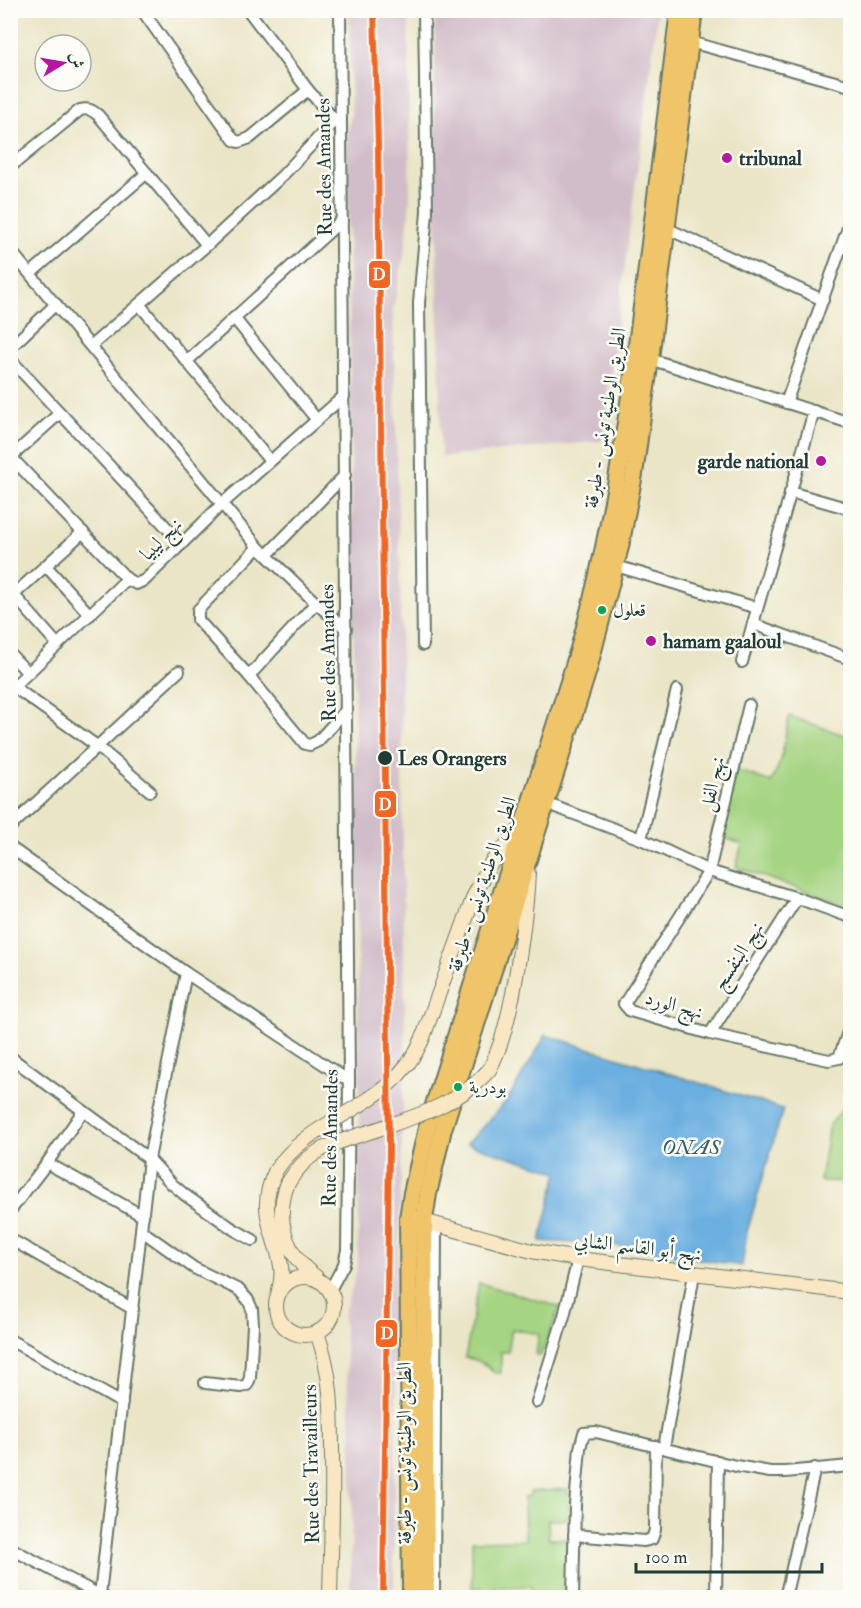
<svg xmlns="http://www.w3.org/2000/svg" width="861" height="1608" viewBox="0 0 861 1608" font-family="'IM FELL Double Pica',Amiri,serif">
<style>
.industrial{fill:#d1bdc9}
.green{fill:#a5d482;stroke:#62885b;stroke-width:1.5}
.water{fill:#6bafe0;stroke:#45768a;stroke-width:1.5}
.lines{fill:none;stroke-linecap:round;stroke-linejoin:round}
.street-casing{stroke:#667867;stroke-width:14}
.secondary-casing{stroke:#667867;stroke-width:16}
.primary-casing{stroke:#667867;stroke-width:20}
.street{stroke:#fff;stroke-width:10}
.secondary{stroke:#f9e7c3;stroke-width:14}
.primary{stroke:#f0c469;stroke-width:16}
.secondary-bridge-casing{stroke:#667867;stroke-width:16;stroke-linecap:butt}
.secondary-bridge{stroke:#f9e7c3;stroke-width:14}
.rail-1-casing{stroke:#fdfcf7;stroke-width:10}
.rail-1{stroke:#f26522;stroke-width:6}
.poi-dot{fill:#b5179e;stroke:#fdfcf7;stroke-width:2}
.bus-dot{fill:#00a651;stroke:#fdfcf7;stroke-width:2}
.stop-dot{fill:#1f3d34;stroke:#fdfcf7;stroke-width:2}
.labels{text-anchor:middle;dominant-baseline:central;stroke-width:5;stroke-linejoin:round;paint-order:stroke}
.bus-label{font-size:18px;fill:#1f3d34;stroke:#fdfcf7;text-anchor:start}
.poi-label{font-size:20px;font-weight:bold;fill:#1f3d34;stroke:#fdfcf7;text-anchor:start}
.street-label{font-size:20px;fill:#1f3d34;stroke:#fdfcf7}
.stop-label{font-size:20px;font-weight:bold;fill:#1f3d34;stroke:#fdfcf7;text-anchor:start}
.water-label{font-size:21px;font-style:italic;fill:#365f68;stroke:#fdfcf7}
.line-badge{stroke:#fdfcf7;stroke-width:2}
.badge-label{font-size:16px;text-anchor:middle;font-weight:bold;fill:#fff}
</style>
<rect width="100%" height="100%" fill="#fdfcf7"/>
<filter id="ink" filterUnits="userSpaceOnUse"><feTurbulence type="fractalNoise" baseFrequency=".0167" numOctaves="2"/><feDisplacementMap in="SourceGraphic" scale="12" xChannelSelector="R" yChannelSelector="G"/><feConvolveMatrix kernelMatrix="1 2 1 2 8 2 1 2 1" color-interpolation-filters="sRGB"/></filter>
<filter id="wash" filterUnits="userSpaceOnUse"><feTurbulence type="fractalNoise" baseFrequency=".008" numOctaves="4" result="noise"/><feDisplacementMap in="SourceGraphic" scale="24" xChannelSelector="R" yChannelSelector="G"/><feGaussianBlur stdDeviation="1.35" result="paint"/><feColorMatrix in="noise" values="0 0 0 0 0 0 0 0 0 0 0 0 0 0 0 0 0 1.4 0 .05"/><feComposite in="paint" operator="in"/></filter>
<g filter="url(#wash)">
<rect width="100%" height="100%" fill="#eae5c6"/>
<g class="industrial">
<polygon points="349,11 408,11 410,201 406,245 393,310 400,574 405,1037 399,1246 394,1509 394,1597 350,1597 352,1511 351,1431 343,1315 353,1285 358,1264 359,1056 347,137 351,114"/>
<polygon points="435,11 658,11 602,441 441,457 435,141"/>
</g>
<g class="green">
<polygon points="789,716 850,737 850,907 736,867 742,844 711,834 736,770 771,782 781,760"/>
<polygon points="850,1095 850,1182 820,1181 829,1126 849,1101"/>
<path d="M 479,1283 L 560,1307 L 541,1355 L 536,1355 L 539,1334 L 512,1329 L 508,1352 L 501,1352 L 501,1373 L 495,1373 C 486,1364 478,1359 465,1358 Z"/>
<polygon points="568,1489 568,1519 548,1520 549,1539 568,1539 567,1597 531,1597 531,1586 472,1588 472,1541 525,1540 524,1497 530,1496 530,1492"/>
</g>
<polygon class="water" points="546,1035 783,1109 747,1232 742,1266 613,1245 540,1241 558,1172 467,1144 508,1099"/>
</g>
<g filter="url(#ink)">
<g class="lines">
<g class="street-casing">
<g id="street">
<polyline points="142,10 234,140 239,142 250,138 308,90"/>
<polyline points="248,10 308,90 339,125"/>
<polyline points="690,42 850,86"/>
<path d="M 10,167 L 80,110 C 88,108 92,110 98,115 L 207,245"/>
<polyline points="666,228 823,300"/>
<polyline points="10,250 258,547 316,603 346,629"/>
<polyline points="31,273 147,173"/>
<polyline points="139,304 270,461"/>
<polyline points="234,318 317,420"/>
<polyline points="91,346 207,245 282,176 335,120"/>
<polyline points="10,348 56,304"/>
<polyline points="10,359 182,544"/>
<polyline points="650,359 850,423"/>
<polyline points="187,361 342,220"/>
<polyline points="786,403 850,222"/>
<polyline points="10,456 127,579 136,584 145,580 222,504 344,396"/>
<polyline points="11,457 60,413"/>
<polyline points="790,492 850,509"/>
<polyline points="258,547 198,610 198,620 249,676 305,744 310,745 318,741 347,709"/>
<polyline points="267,555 345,475"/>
<polyline points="46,566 90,615"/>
<polyline points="616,566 757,608"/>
<polyline points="14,595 58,645"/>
<polyline points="10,598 83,532"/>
<polyline points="753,624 850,659"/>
<polyline points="423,645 419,303 427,212 424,10"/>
<polyline points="10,654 28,673"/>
<polyline points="742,662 814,411"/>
<polyline points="249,676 316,603"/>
<polyline points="14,687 97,746 150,791"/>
<polyline points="10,690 127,579"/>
<polyline points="749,705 709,871 624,1004 630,1011 710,1034 829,1060 839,1058 850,1026"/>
<polyline points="545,803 641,839 709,871 797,898 850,917"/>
<polyline points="10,827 179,671"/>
<polyline points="641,839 677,690"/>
<polyline points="10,847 186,973 349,1081"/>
<polyline points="710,1034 797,898"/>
<polyline points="10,1057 149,1159 172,1184 185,1195 233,1229 253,1240"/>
<polyline points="47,1163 143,1216"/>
<polyline points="10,1211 47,1163 83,1111"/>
<polyline points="142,1231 194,1268 239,1290 248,1300 252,1309 253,1325 250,1378 247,1385 241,1387 205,1383"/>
<polyline points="10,1239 133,1309"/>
<polyline points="330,1290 344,1264 347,1250 349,1081 340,10"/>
<polyline points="10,1340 122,1403"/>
<polyline points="537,1402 564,1316 578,1259"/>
<polyline points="664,1448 694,1274"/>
<polyline points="574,1535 644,1541 652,1539 655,1530 656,1446"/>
<polyline points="10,1548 105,1598"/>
<polyline points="100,1595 149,1159 186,973"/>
<polyline points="434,1598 436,1224"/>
<polyline points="573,1598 575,1505 580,1448 584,1433 596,1432 736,1466 770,1472 785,1472 850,1466"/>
<polyline points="716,1598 718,1461"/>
<polyline points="785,1598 815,1468"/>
</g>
</g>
<g class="secondary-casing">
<g id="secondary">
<polyline points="422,1040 474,896 491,863 520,829"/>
<path d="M 489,1070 C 502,1046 507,1021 513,994 C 520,954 526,914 528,873"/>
<path d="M 276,1170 C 249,1222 292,1250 279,1290"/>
<path d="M 288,1183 C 274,1217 285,1255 316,1277"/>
<polyline points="416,1219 532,1251 578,1259 850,1292"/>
<circle cx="305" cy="1306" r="29"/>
<path d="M 317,1333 C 332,1373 332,1412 332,1455 C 333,1502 331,1550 330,1598"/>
</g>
</g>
<g class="primary-casing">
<g id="primary">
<path d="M 411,1598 L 408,1218 L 412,1193 L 428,1124 L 574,666 C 611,543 628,418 644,291 C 656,197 668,104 679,10"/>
<polyline points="426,1598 424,1220 428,1194 443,1129 588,670 620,547 634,474 650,359 694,10"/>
</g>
</g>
<use href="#street" class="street"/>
<use href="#secondary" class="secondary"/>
<use href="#primary" class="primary"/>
<g class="secondary-bridge-casing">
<g id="secondary-bridge">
<path d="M 276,1170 C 314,1113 391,1110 422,1040"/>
<path d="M 288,1183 C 308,1150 329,1145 363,1134 C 407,1119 457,1107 489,1070"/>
</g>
</g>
<use href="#secondary-bridge" class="secondary-bridge"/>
<g class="rail-1-casing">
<polyline id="rail-1" points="374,10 378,147 389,1148 383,1598"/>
</g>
<use href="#rail-1" class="rail-1"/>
</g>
</g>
<g class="poi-dot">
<circle cx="727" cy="158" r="6"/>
<circle cx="821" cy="461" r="6"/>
<circle cx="651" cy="641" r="6"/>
</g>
<g class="bus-dot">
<circle cx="602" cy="610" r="5"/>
<circle cx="458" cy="1087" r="5"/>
</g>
<circle class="stop-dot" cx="385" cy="758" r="8"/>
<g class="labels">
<g class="bus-label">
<text x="613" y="610">قعلول</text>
<text x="469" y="1087">بودرية</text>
</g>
<g class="poi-label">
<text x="739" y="158">tribunal</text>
<text x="809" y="461" text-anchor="end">garde national</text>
<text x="663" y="641">hamam gaaloul</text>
</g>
<g class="street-label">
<text transform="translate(324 167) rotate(-91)">Rue des Amandes</text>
<text transform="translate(605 418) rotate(-81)">الطريق الوطنية تونس - طبرقة</text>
<text transform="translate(161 539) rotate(-45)">نهج ليبيا</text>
<text transform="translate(328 653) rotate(-91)">Rue des Amandes</text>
<text transform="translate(712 784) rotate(-77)">نهج الفل</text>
<text transform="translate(482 884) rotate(-72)">الطريق الوطنية تونس - طبرقة</text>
<text transform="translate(738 956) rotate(-57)">نهج البنفسج</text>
<text transform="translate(674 1005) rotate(16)">نهج الورد</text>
<text transform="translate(330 1138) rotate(-89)">Rue des Amandes</text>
<text transform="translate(638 1247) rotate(7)">نهج أبو القاسم الشابي</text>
<text transform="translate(404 1453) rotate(-90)">الطريق الوطنية تونس - طبرقة</text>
<text transform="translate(311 1464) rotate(-91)">Rue des Travailleurs</text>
</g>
<g class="stop-label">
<text x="398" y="758">Les Orangers</text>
</g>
<g class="water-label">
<text x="691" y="1147">ONAS</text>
</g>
</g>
<g class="line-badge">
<rect x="368" y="260" width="23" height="29" rx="6" fill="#f26522"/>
<rect x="374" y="790" width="23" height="28" rx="6" fill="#f26522"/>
<rect x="375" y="1319" width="23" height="29" rx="6" fill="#f26522"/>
</g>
<g class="badge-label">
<text x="379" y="280">D</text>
<text x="385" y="810">D</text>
<text x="387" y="1339">D</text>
</g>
<rect width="861" height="1608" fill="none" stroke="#fdfcf7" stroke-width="36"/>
<g transform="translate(63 63) rotate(79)"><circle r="28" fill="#fdfcf7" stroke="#a4b0a9" stroke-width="1.5"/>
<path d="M0-4.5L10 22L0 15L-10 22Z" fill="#b5179e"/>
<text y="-9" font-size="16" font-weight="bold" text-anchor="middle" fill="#1f3d34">ش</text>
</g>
<path d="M636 1563v9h186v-9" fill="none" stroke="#1f3d34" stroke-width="3"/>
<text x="645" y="1563" font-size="18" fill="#1f3d34" stroke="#fdfcf7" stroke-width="4.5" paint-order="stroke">100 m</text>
</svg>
